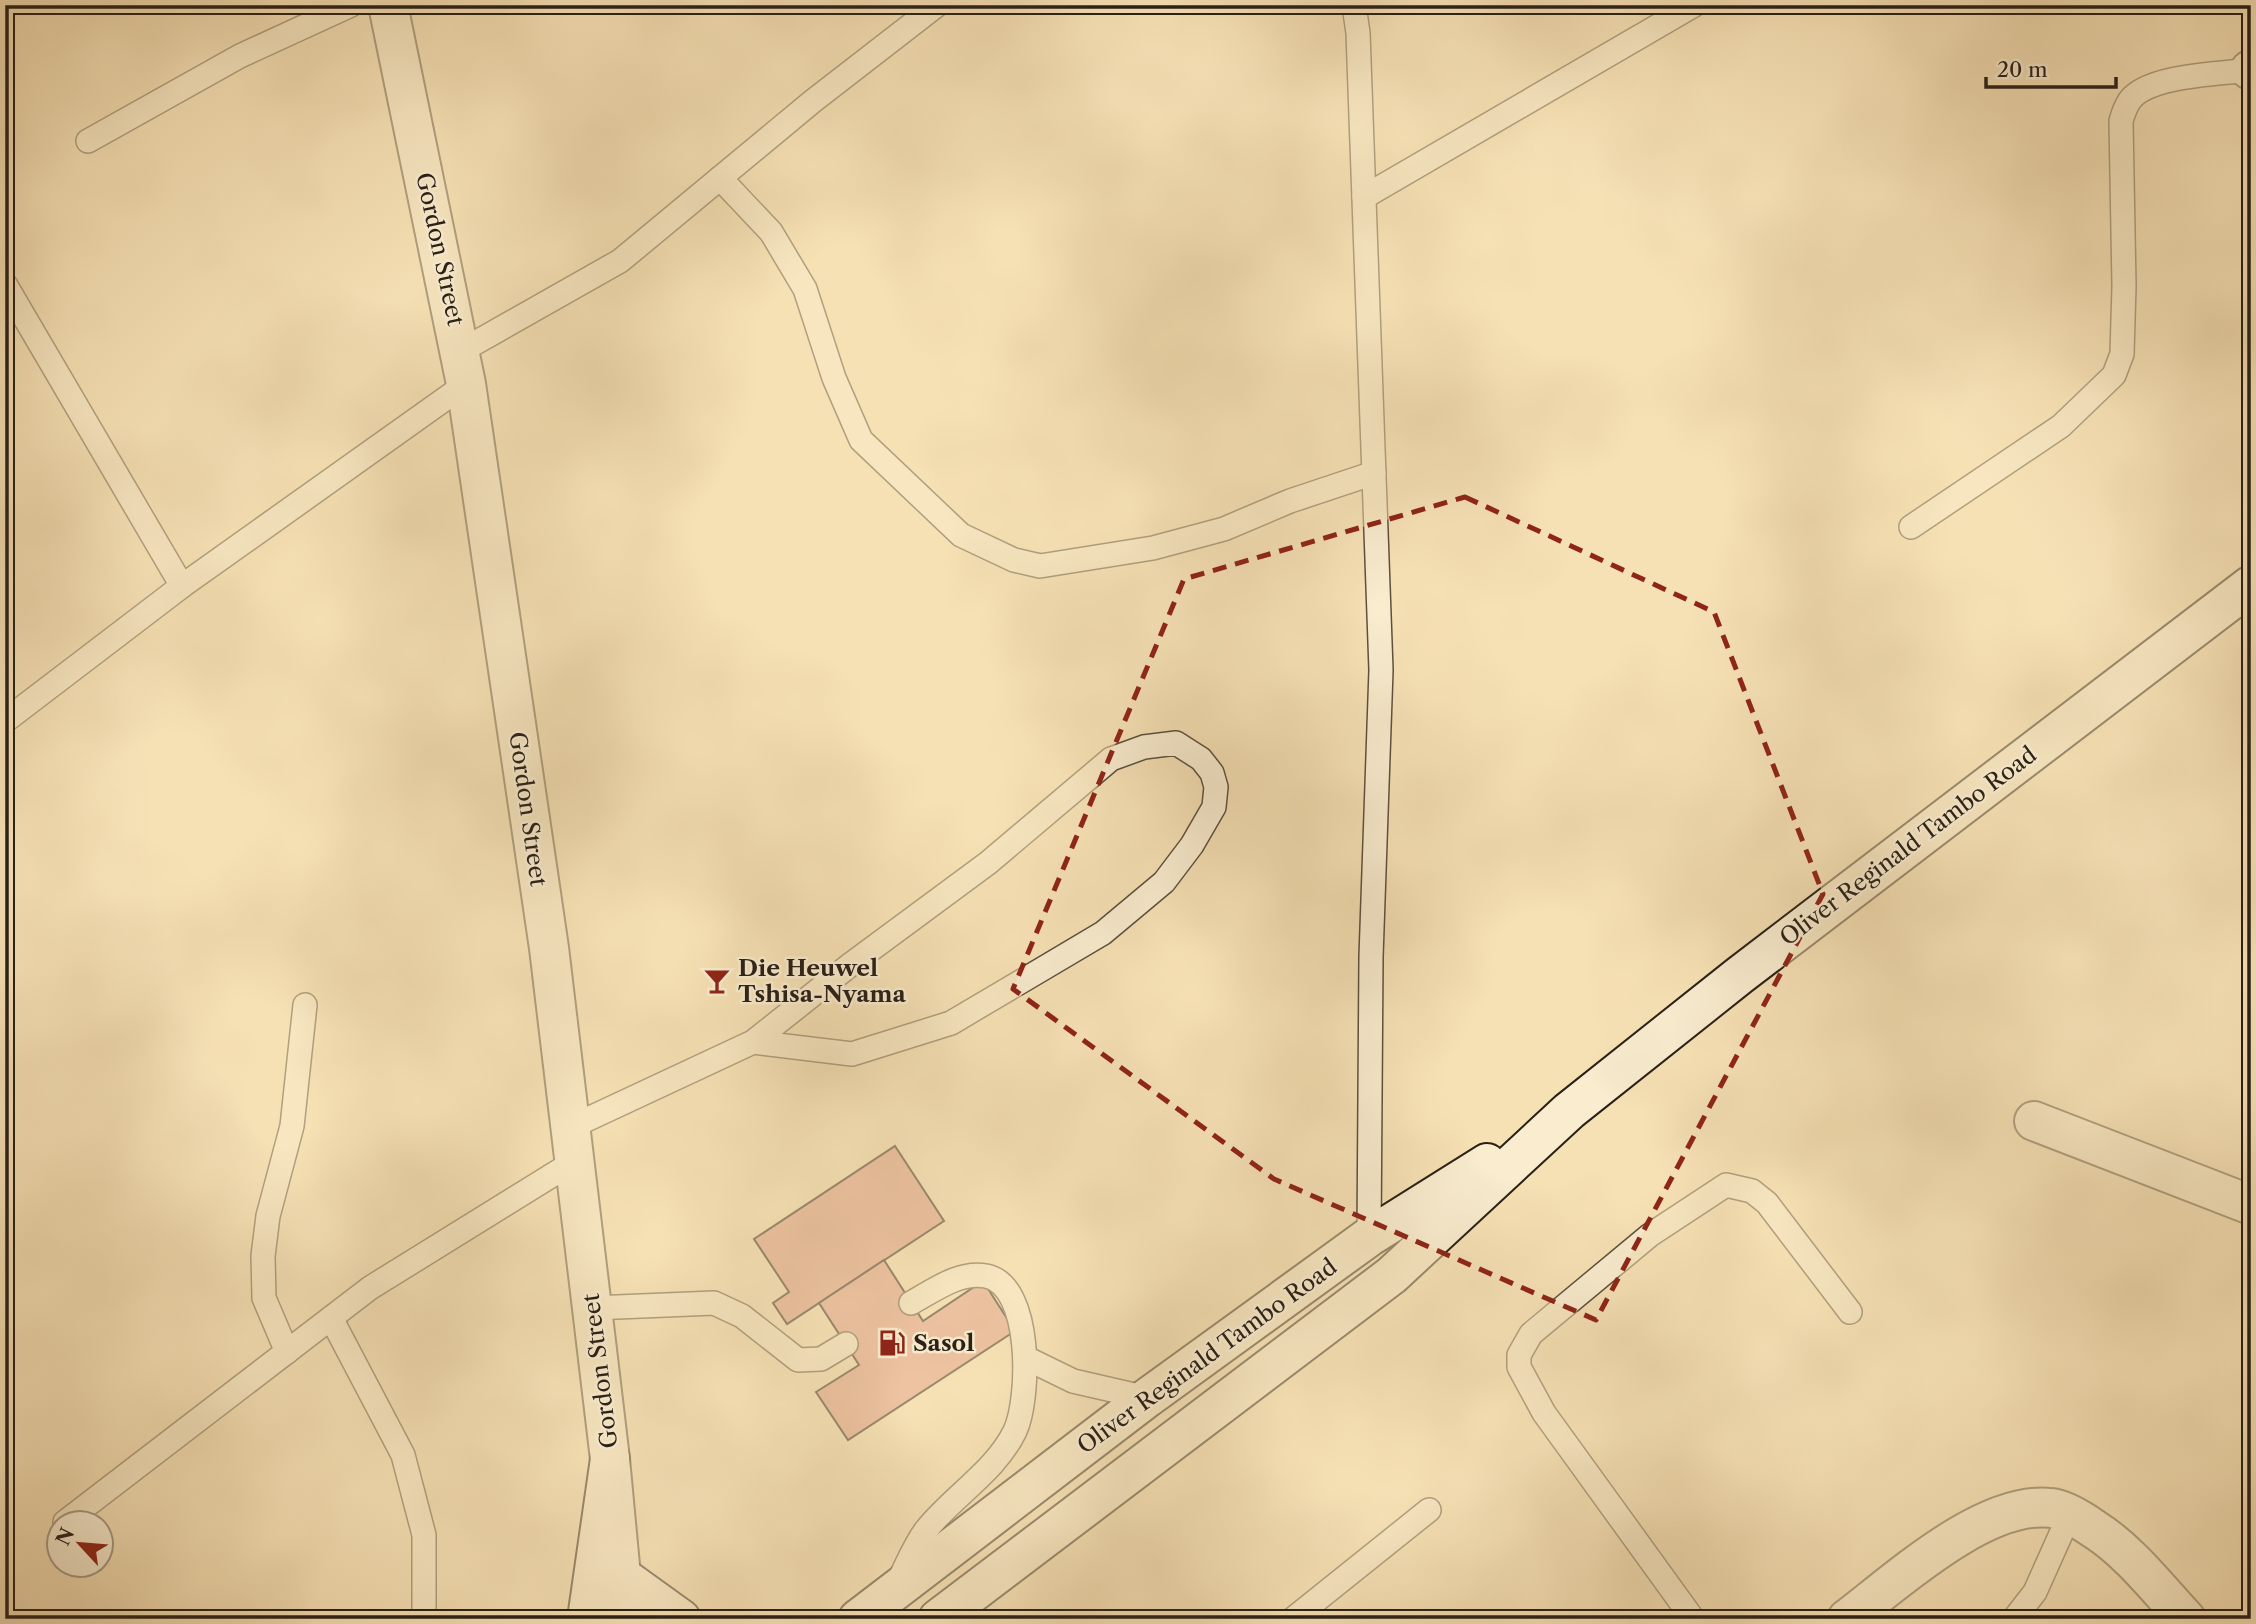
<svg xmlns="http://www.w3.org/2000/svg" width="2256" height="1624" viewBox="0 0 2256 1624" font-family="'Libre Caslon Text',serif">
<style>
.building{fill:#e29e89;stroke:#292017;stroke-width:2}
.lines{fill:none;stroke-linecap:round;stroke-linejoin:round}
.service-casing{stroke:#5c503e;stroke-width:26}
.minor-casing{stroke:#5c503e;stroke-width:42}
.tertiary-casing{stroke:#5c503e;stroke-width:42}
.secondary-casing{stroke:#292017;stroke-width:42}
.service{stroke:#f9eccf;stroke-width:23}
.minor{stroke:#f9eccf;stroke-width:38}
.tertiary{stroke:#f9eccf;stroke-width:38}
.secondary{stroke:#f9eccf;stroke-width:38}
.marked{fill:none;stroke:#8f2418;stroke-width:5;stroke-dasharray:14 9;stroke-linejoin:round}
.labels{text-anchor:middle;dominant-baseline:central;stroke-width:5;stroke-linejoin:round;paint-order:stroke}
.street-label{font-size:23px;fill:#292017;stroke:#f9eccf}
.poi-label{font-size:23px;font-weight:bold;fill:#292017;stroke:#f9eccf;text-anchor:start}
</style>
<rect width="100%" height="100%" fill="#f6e1b5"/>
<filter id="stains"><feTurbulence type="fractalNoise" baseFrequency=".00286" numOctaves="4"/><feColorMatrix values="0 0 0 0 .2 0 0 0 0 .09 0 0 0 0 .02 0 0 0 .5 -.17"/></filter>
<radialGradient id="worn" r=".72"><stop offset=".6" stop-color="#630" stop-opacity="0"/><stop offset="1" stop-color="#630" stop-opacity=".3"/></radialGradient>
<g class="building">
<polygon points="895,1146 944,1221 787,1324 773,1303 789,1292 754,1239"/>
<polygon points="884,1260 923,1321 983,1281 1015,1331 848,1440 816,1392 859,1365 819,1303"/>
</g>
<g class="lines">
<g class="service-casing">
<g id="service">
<polyline points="1354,5 1358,33 1381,670 1371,957 1369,1237"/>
<polyline points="88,141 240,56 351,5"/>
<polyline points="720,178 771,232 805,289 834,378 861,440 961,535 1014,560 1040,566 1153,548 1224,529 1290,501 1374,473"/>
<polyline points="1364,197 1694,5"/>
<polyline points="5,284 182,586"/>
<polyline points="461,351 620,261 813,101 937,5"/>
<path d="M 1911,527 L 2061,426 L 2114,375 L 2122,354 L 2124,286 L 2121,121 C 2123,114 2126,106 2130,100 C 2149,75 2220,74 2250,70"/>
<polyline points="5,721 182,586 466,384"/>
<polyline points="571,1127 753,1042 850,965 988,863 1111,759 1144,747 1176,743 1201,759 1212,773 1216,787 1214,807 1192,845 1164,882 1103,933 951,1023 852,1054 753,1042"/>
<polyline points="593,1308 714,1303 742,1316 798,1360 821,1359 846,1344"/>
<polyline points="331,1318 403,1455 424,1535 424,1619"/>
<polyline points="287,1352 264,1298 263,1256 268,1216 292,1126 305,1005"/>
<polyline points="1026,1358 1073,1381 1147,1398"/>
<polyline points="65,1522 370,1288 575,1161"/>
<path d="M 898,1582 C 907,1565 914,1546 926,1530 C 954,1495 995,1472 1015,1431 C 1030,1399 1033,1285 986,1276 C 959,1271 933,1291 911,1303"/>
<polyline points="1293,1619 1429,1510"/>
<polyline points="1693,1619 1544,1413 1519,1367 1519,1355 1531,1334 1650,1235 1726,1185 1752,1191 1767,1203 1850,1312"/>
<polyline points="2014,1619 2035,1592 2069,1516"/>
</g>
</g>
<g class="minor-casing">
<g id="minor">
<polyline points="2250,70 2251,70"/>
<polyline points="2034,1121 2251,1205"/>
<path d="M 1847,1619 C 1897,1581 1985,1500 2051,1508 C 2063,1509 2084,1522 2094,1529 C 2129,1551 2158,1589 2186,1619"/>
</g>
</g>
<g class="tertiary-casing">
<polyline id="tertiary" points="388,5 466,384 549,948 610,1459 625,1619"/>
</g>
<g class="secondary-casing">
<g id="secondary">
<polyline points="620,1575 681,1619"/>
<polyline points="587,1619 610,1459"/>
<polyline points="858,1619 1147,1398 1369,1237 1487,1163"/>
<polyline points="938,1619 1392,1275 1569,1111 1740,975 2251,585"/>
</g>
</g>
<use href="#service" class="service"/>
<use href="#minor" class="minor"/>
<use href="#tertiary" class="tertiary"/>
<use href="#secondary" class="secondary"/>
</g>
<path d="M0 0H2256V1624H0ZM 1465,497 L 1714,612 L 1823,894 L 1596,1320 L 1274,1179 L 1013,989 L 1184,579 Z" fill="#f6e1b5" fill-opacity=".55" fill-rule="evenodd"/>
<path class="marked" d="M 1465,497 L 1714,612 L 1823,894 L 1596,1320 L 1274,1179 L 1013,989 L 1184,579 Z"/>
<defs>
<g id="bar-bare" transform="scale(2.1)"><path d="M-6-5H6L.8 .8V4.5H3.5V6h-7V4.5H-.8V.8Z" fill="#8f2418" stroke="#f9eccf" stroke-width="2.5" paint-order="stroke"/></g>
<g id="fuel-bare" transform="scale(2.1)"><path d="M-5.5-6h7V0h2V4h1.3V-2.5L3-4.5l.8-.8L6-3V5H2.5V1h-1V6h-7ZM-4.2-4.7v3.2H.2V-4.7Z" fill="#8f2418" stroke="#f9eccf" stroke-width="2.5" paint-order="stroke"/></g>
</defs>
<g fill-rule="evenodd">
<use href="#bar-bare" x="717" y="981"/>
<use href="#fuel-bare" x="892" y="1343"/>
</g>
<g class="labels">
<g class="street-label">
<text transform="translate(440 249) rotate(78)">Gordon Street</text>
<text transform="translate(528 809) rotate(82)">Gordon Street</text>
<text transform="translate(1908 846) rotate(-37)">Oliver Reginald Tambo Road</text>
<text transform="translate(1207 1356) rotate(-36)">Oliver Reginald Tambo Road</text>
<text transform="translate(600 1371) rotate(-97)">Gordon Street</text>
</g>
<g class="poi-label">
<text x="738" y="968">Die Heuwel<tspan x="738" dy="26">Tshisa-Nyama</tspan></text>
<text x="913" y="1343">Sasol</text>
</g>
</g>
<rect width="2256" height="1624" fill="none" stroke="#f6e1b5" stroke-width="28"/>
<rect x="7" y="7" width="2242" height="1610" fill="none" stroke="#292017" stroke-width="3.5"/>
<rect x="14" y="14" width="2228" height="1596" fill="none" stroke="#292017" stroke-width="2"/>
<g transform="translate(80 1544) rotate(296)"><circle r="33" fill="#f9eccf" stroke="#a69a85" stroke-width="2"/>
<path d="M0-5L12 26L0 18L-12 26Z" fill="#8f2418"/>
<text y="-10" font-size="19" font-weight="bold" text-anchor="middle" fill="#292017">N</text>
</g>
<path d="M1986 77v10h130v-10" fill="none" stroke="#292017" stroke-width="3.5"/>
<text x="1997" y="77" font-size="21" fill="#292017" stroke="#f9eccf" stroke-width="5" paint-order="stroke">20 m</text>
<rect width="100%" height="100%" filter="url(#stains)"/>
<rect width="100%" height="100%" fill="url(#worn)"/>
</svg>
